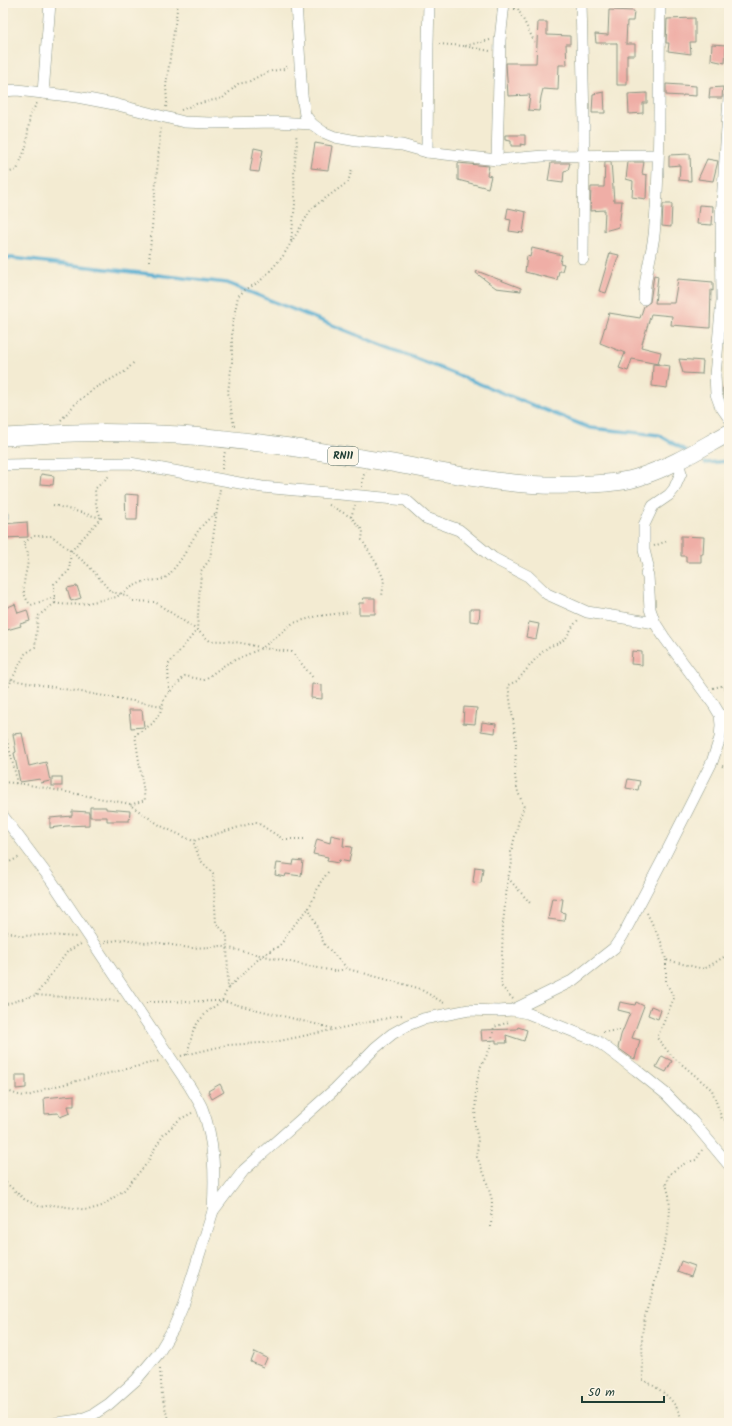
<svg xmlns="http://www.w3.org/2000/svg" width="732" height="1426" viewBox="0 0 732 1426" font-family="Kalam,sans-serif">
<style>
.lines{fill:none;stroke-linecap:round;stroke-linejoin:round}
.stream{stroke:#53acd0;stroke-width:3.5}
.building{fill:#efaea6}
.minor-casing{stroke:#899483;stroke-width:12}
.primary-casing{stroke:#899483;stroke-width:18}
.path{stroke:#899483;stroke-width:2;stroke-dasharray:1 3;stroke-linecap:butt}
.minor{stroke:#fff;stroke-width:11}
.primary{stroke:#fff;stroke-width:17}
.labels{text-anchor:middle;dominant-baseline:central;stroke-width:3;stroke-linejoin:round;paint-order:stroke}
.shield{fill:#fcf5e5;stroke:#617469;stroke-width:1}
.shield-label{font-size:11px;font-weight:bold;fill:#1f3d34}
</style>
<rect width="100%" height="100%" fill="#fcf5e5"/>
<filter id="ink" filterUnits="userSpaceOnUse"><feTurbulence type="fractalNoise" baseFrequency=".025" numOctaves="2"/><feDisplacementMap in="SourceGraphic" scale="8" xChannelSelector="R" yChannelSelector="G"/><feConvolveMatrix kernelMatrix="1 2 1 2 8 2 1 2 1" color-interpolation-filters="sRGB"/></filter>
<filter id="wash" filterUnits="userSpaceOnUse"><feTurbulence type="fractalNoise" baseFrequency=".012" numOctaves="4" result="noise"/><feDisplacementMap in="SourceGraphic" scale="16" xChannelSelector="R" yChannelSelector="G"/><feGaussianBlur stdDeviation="0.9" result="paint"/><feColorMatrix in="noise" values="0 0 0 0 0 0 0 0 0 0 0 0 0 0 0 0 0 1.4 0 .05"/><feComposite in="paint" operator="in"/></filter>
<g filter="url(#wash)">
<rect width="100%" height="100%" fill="#f3ebd2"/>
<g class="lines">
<g class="stream">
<polyline points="3,257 227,283 590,428 659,435 686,451"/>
<polyline points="705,463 729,461"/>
</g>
</g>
<g id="blocks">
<g class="building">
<polygon points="609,10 634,11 633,21 627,21 626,44 635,44 635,55 627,55 627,85 617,85 617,43 596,43 595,34 608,35"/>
<polygon points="695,18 695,42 690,42 691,54 668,51 669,43 666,43 667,19"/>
<polygon points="538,22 547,22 547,35 570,36 570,44 566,44 567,65 559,65 558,90 543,89 541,97 539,111 528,110 530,95 508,96 506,63 536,63"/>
<polygon points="712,44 726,45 725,63 711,60"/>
<polygon points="666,84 696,86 696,96 683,95 683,96 666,95"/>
<polygon points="723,87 722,98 709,98 710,88"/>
<polygon points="604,92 605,113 592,113 593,94"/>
<polygon points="647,93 647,103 643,103 643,113 629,114 628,94"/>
<polygon points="505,135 525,135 525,145 520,144 521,146 511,146 511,141 505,140"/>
<polygon points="315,143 332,146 328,170 311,168"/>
<polygon points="254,148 263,150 259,172 250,171"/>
<polygon points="690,154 691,181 679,180 680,165 669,166 669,155"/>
<polygon points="707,159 718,161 713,181 698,179"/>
<polygon points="605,162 611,162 614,201 622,201 619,227 604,231 605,210 590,211 591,187 604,187"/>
<polygon points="628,162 644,162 642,174 647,175 646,199 632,197 633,181 626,179"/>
<polygon points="458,163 489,166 487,175 491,176 488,188 458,180"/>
<polygon points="551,163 570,163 568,170 564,171 563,183 548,181"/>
<polygon points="663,204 672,204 671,227 662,226"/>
<polygon points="699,205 713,206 712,225 697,224"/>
<polygon points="508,208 526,212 523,233 509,231 511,220 506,219"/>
<polygon points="532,248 562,255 560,263 564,264 562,271 559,271 557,280 525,272 527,256 530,257"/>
<polygon points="610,253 619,255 606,293 599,291"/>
<polygon points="477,271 521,288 521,291 496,288 476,273"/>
<polygon points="654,275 658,276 655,303 674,303 678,279 713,282 713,291 711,290 710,328 671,325 672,316 651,314 641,347 661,352 658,364 632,359 628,371 619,368 625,353 600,343 609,313 640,318 644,306 650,302"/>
<polygon points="679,359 703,361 702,374 683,373"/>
<polygon points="653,364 670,366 667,388 652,386"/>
<polygon points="729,386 729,406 723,393 723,388"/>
<polygon points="41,474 54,476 53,485 40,484"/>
<polygon points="125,494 138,495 137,520 126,520"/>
<polygon points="27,522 28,537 3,538 3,524"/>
<polygon points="681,536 704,537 703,554 701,554 701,562 686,562 686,556 681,556"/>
<polygon points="77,586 81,598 71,601 67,588"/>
<polygon points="363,598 375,598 375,614 359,614 359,603 364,603"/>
<polygon points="15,604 18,613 27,610 30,621 20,624 21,626 7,630 5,621 3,622 3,609"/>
<polygon points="470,609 480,609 479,622 470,621"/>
<polygon points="529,622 539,624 536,639 526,637"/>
<polygon points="632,651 642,652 642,665 631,664"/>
<polygon points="312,684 322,685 322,699 311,698"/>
<polygon points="464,707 477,708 475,724 463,723"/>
<polygon points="129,710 142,710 144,727 131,728"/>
<polygon points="482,722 496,724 495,733 481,731"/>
<polygon points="22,733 29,766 46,762 50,781 41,783 40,779 20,782 14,753 16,752 13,734"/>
<rect x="52" y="777" width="10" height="9"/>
<polygon points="628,779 640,781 638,790 626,788"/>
<polygon points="90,807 106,807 106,809 130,811 129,821 107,821 107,817 90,817"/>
<polygon points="72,811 89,812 89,825 66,826 50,828 50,818 72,816"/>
<polygon points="331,835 344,838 343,846 352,847 349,862 339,860 338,863 327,861 328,857 313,854 317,839 330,843"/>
<polygon points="294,860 303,861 301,876 286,874 285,877 275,875 277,863 293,865"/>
<polygon points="475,867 483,868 481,883 473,882"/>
<polygon points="552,898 563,899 561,912 565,913 564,921 548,919"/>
<polygon points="620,1002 635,1005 636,1002 644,1006 632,1038 640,1040 635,1059 632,1058 618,1048 621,1035 630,1013 618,1010"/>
<polygon points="651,1006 661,1010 658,1019 648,1015"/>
<polygon points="518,1027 527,1030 524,1041 506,1035 507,1043 496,1043 496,1040 482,1041 481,1030 517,1029"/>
<polygon points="662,1056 672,1061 666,1072 656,1067"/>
<polygon points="16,1075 26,1075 26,1088 16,1089"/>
<polygon points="220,1084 224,1092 212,1099 208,1091"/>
<polygon points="74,1095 74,1106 68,1106 70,1113 60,1117 58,1113 45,1114 44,1098"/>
<polygon points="681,1261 695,1266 691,1277 677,1272"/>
<polygon points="255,1352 267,1358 263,1367 251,1362"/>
</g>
</g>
</g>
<g filter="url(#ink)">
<use href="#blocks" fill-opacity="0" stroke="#899483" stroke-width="1"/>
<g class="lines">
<g class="minor-casing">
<g id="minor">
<polyline points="296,3 302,95 305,115 312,124 323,132 335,137 357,141 402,145 427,152 497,160 543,156 658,155"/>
<polyline points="581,3 584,120 583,259"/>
<polyline points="3,91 17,90 77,97 114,104 184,122 210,123 275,122 312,124"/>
<polyline points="43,93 50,3"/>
<polyline points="729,98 721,218 722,300 715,375 716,394 720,405 729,418"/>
<polyline points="427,152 428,43 429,3"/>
<polyline points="497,160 500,40 504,3"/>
<path d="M 644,299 C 644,280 650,261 653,242 C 655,232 655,220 656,209 C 661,141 658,72 660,3"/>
<polyline points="3,465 130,463 262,487 406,500 426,518 459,530 493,558 528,576 547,594 587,612 655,623"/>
<polyline points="3,515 4,516"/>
<path d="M 3,816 L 51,880 L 190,1087 C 194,1094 199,1101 202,1108 C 215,1141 215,1177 213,1211"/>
<polyline points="513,1010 572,981 614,948 623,935 664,857 712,762 720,738 721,725 720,715 714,705 664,637 655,623 650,609 648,576 646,574 648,566 644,550 644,525 653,506 669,495 674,489 681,473 678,461"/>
<polyline points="57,1423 79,1420 94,1414 109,1404 136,1380 158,1354 173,1329 184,1303 213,1211 244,1170 335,1089 375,1048 392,1034 408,1025 423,1019 469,1010 498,1011 513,1010 527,1013 597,1041 636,1070 666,1094 693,1122 729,1165"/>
</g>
</g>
<g class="primary-casing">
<path id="primary" d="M 3,437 C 27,436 50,434 74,433 C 143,431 213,436 282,446 C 318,451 355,457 392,463 C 459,475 522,490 591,484 C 608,483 626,482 642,476 C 673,466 701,448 729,433"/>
</g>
<g class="path">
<polyline points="514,9 518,9 535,43"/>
<polyline points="490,40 464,46 490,51"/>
<polyline points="439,44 464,46"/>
<polyline points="166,107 167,103 166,86 178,3"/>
<polyline points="181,110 196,104 223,98 238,84 248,82 261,75 272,71 284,69 289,65"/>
<polyline points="3,174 17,170 26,147 30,115 37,103"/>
<polyline points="291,241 295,204 294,171 297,144 296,134"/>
<polyline points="149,261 161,126"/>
<polyline points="61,420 76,403 95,388 126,371 135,361"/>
<polyline points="234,426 228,392 232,362 232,327 238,296 245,290 259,282 269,272 283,256 312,208 348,182 352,169"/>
<polyline points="222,469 225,451"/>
<polyline points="362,487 363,476 366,472"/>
<polyline points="53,505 101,518"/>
<polyline points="329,505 351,517 363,531 362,540 378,566 384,580 382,596"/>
<polyline points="351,517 355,505"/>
<polyline points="654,546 667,541"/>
<path d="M 55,597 L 31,605 C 16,590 29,573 28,555 C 28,551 25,547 23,543 L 34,536 L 52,536 L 88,565 L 111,592 L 126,595 L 133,601 L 155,602 L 197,630 L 210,641 C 228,640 245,643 262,648 L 293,623 L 318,616 L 350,612"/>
<path d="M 55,603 C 76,608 97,600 117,597 C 121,592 140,582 147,581 C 152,580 160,581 165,578 C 169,576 172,571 175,567 C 190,550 195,526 216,514"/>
<polyline points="3,677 12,680 162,706"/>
<polyline points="713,688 721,686 729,689"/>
<polyline points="169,692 168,665 197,630 201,571 210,559 220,489"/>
<polyline points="3,697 25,654 35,647 38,616 55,603 54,584 69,571 71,551 101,518 96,505 95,489 110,475"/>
<polyline points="3,724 16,776 16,784"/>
<polyline points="722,766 728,769 729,771"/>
<polyline points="3,782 24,784 130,804"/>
<polyline points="304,839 283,839 256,822 193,841 161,826 130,805 145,800 135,735 152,724 160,713 165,697 185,676 204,680 226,664 262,648 292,652 314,679"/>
<polyline points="3,865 20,857"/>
<polyline points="328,872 320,883 309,908 324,944 348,969 418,988 446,1004"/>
<polyline points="508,878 530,903"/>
<polyline points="647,913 662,944 666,960 704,969 729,954"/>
<polyline points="3,931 23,936 46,935 77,937"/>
<polyline points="105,942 125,939 143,943 154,942 190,948 213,947 220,946 308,966 334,971 348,969"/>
<polyline points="666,960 666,982 674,998 657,1038 671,1055 712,1090 722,1119 727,1120"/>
<polyline points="228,988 254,963 263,955 279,946 284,940 288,932 309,908"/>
<polyline points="36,995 68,951 81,944"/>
<polyline points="513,999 501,986 503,923 508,878 512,863 511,852 519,820 524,807 518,792 515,777 516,741 508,685 517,681 537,657 548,647 559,643 566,638 573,626 578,620"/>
<polyline points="146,1002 222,1001 335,1029"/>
<polyline points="3,1005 36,995 120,1001"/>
<polyline points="603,1032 621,1030"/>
<polyline points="187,1055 193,1031 198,1022 208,1011 222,1001 228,988 227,935 216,923 213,873 200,860 193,841"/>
<polyline points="181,1056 227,1045 275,1042 402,1015"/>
<path d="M 3,1089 C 22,1097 26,1099 44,1089 L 159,1061"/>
<polyline points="3,1180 24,1199 40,1207 53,1205 88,1210 102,1206 124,1190 148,1162 153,1151 164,1134 180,1119 192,1113"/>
<polyline points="491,1227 492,1200 485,1176 477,1157 478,1139 475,1127 476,1085 481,1066 490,1049 494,1027 509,1022"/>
<polyline points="160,1369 162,1395 168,1420 167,1423"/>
<path d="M 682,1423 C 679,1402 661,1389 643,1380 L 642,1335 L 645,1316 L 654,1286 L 668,1229 L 670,1210 L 669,1195 L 666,1184 L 669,1175 L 676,1169 L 687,1162 L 696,1160 L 702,1150"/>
</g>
<use href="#minor" class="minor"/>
<use href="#primary" class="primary"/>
</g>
</g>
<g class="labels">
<rect class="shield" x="328" y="447" width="30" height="18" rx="3"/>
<g class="shield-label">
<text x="343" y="456">RN11</text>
</g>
</g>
<rect width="732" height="1426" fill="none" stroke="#fcf5e5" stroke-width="16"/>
<path d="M582 1396v6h82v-6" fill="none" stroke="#1f3d34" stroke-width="2"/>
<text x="588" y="1396" font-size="12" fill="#1f3d34" stroke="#fcf5e5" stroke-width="3" paint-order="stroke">50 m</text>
</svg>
